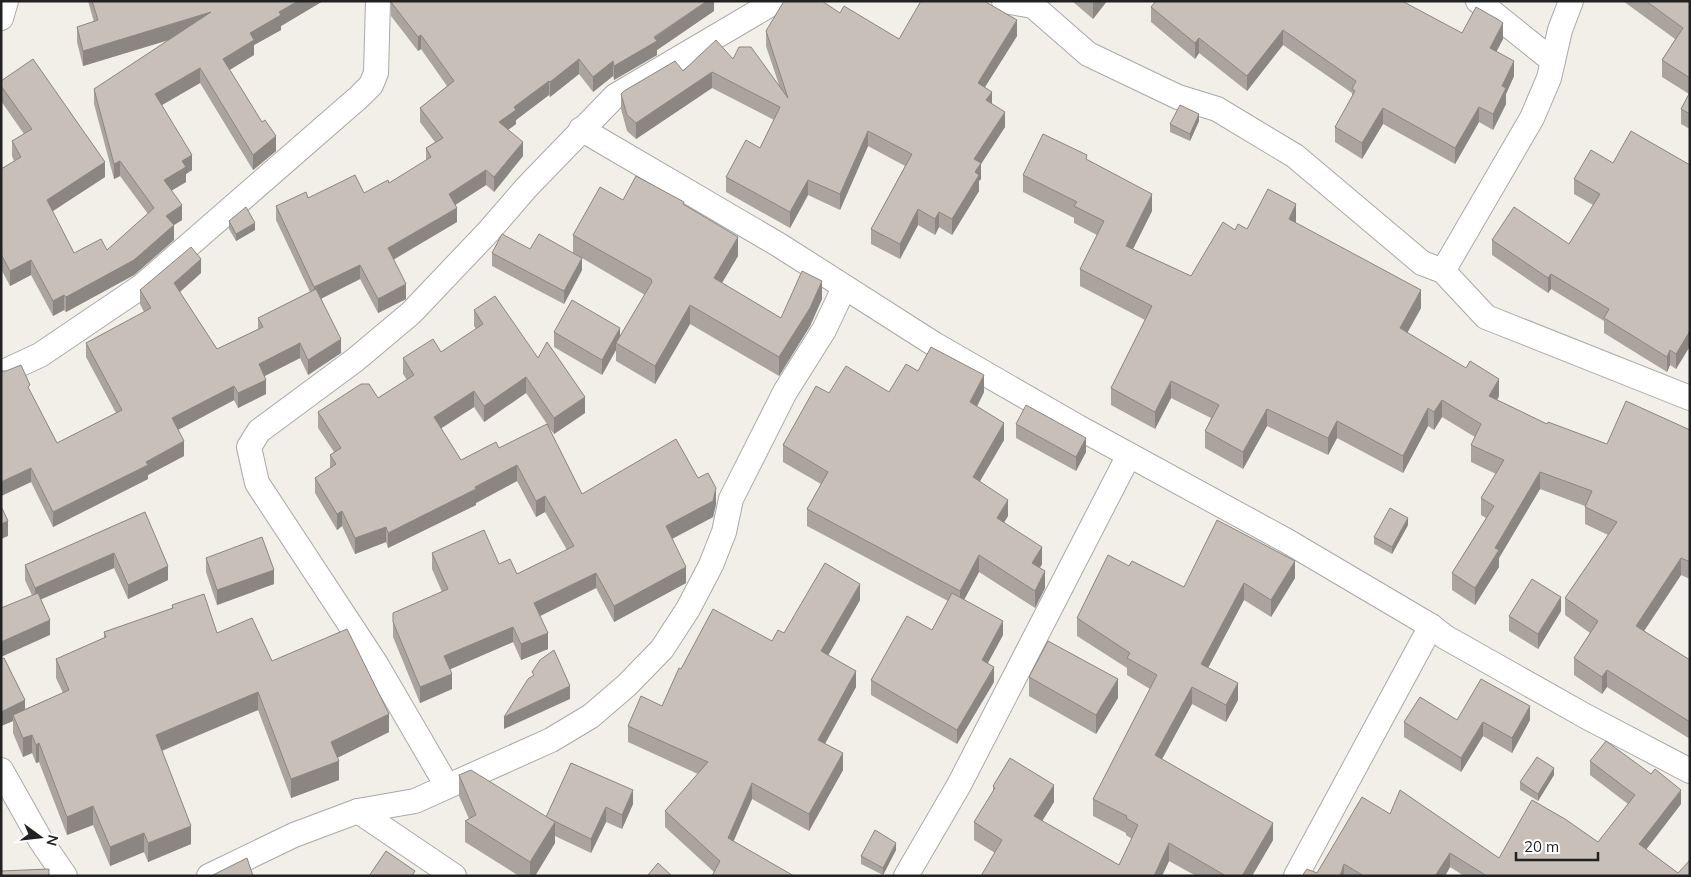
<svg xmlns="http://www.w3.org/2000/svg" width="1691" height="877" viewBox="0 0 1691 877" font-family="Mulish,sans-serif">
<style>
.lines{fill:none;stroke-linecap:round;stroke-linejoin:round}
.minor-casing{stroke:#a9a9a9;stroke-width:26}
.minor{stroke:#fff;stroke-width:24}
.wall{fill:#aba49e;fill-rule:evenodd}
.shaded-wall{fill:#8b8681}
.building{fill:#c7bfb8;stroke:#8b8681}
</style>
<rect width="100%" height="100%" fill="#f2efe9"/>
<g class="lines">
<g class="minor-casing">
<g id="minor">
<polyline points="1004,1 1033,6 1088,54 1178,97 1217,109 1295,156 1422,263 1443,271 1486,317 1690,398"/>
<polyline points="1478,1 1553,61"/>
<polyline points="1,18 6,1"/>
<polyline points="581,129 779,245 934,344 1078,427 1287,541 1431,626 1445,637 1587,717 1690,771"/>
<polyline points="1443,271 1532,118 1549,78 1560,30 1571,1"/>
<polyline points="1,373 40,355 142,286 359,97 371,85 376,73 378,1"/>
<polyline points="1,770 41,841 65,876"/>
<polyline points="447,786 376,664 257,483 249,447 259,431 355,360 411,313 488,232 526,188 615,96 776,1"/>
<polyline points="358,811 454,876"/>
<polyline points="209,876 294,835 358,811 415,801 551,740 591,716 627,685 662,649 688,609 711,565 724,532 731,499 785,392 824,330 844,288"/>
<polyline points="906,876 959,785 1129,455"/>
<polyline points="1296,876 1431,626"/>
</g>
</g>
<use href="#minor" class="minor"/>
</g>
<g class="wall">
<polygon points="88,1 323,1 281,26 281,30 254,45 254,55 229,70 276,151 253,170 200,83 162,105 192,170 186,174 186,182 171,191 182,220 174,225 174,240 134,275 66,312 64,310 53,316 31,275 10,286 1,269 1,169 14,161 12,156 12,141 24,134 1,101 1,81 105,177 52,211 74,253 107,250 148,214 120,176 114,179 94,104 94,89 169,40 83,66 77,42 77,27 94,22"/>
<polygon points="714,1 714,11 657,50 657,55 614,80 613,76 593,92 579,74 550,97 549,95 516,120 516,124 508,130 523,156 494,192 486,185 455,205 457,222 393,259 406,299 378,313 360,279 321,299 341,353 308,375 300,358 264,376 266,394 238,408 234,400 178,430 184,456 148,475 148,479 53,527 31,482 1,496 1,371 30,392 57,443 116,413 86,357 86,343 144,312 140,304 140,290 201,273 180,292 217,349 258,329 258,318 310,292 276,220 276,206 308,198 364,193 389,183 426,161 426,148 435,142 420,122 420,108 447,86 421,49 418,51 391,16 391,2"/>
<polygon points="1072,1 1107,1 1093,19"/>
<polygon points="1623,1 1690,1 1690,129 1681,124 1681,109 1689,94 1662,77 1662,60 1675,39"/>
<polygon points="1151,7 1462,33 1503,39 1496,52 1514,76 1506,94 1506,104 1493,130 1479,122 1455,164 1383,124 1362,159 1335,142 1335,127 1352,97 1352,93 1283,45 1247,91 1199,53 1195,59 1151,22"/>
<polygon points="840,13 899,39 1017,36 985,87 992,104 1005,127 981,164 981,179 979,181 979,191 952,235 939,227 935,235 918,225 900,259 871,244 871,229 905,166 868,146 840,210 808,195 790,228 726,192 726,177 760,148 774,120 712,88 636,139 627,131 621,109 621,94 683,71 733,59 779,85 766,46 766,31"/>
<polygon points="1199,121 1190,141 1170,132 1170,124"/>
<polygon points="1087,160 1152,211 1133,249 1191,276 1235,230 1247,229 1296,221 1295,223 1421,308 1407,333 1499,396 1497,400 1547,424 1607,444 1690,430 1690,579 1681,575 1644,631 1690,660 1690,739 1607,687 1602,694 1574,675 1574,658 1590,633 1565,615 1565,598 1608,535 1585,524 1585,506 1540,489 1499,558 1499,567 1475,605 1452,590 1452,573 1486,518 1481,515 1481,498 1496,474 1471,462 1471,445 1475,437 1442,417 1434,430 1428,426 1403,473 1337,438 1328,455 1267,426 1243,469 1205,448 1205,431 1211,418 1171,398 1155,429 1111,405 1111,388 1145,320 1080,286 1080,269 1097,235 1074,223 1074,218 1023,192 1023,175"/>
<polygon points="1613,163 1690,165 1690,346 1676,369 1670,365 1667,372 1604,333 1604,321 1551,289 1548,293 1492,255 1492,240 1569,244 1593,205 1574,194 1574,179"/>
<polygon points="623,200 684,205 738,256 722,283 781,318 822,299 810,326 779,376 690,324 655,384 616,361 616,350 602,375 554,347 554,332 620,336 645,295 582,258 582,270 564,304 492,266 492,253 530,249 573,253 573,235"/>
<polygon points="229,221 255,230 236,241 229,229"/>
<path d="M 474,310 L 538,358 L 585,413 L 554,434 L 547,425 L 582,494 L 698,478 L 716,504 L 713,517 L 672,539 L 686,583 L 614,622 L 596,588 L 540,616 L 548,649 L 521,660 L 513,642 L 450,669 L 452,689 L 420,703 L 393,637 L 393,613 L 442,592 L 432,569 L 432,553 L 499,564 L 517,574 L 567,550 L 545,512 L 536,517 L 517,481 L 476,503 L 476,505 L 388,548 L 386,542 L 355,554 L 342,526 L 337,530 L 315,493 L 315,478 L 330,468 L 330,455 L 334,452 L 318,428 L 318,412 L 378,398 L 407,380 L 403,374 L 403,358 L 441,352 L 476,329 L 474,326 ZM 526,393 L 547,424 L 499,448 L 461,460 L 441,428 L 474,407 L 484,422 Z"/>
<polygon points="889,392 984,392 977,407 1004,440 980,481 1008,516 1004,522 1042,564 1040,568 1045,588 1035,608 979,572 964,600 1003,635 987,664 994,682 957,744 871,695 871,680 932,630 948,601 807,526 807,509 821,484 783,462 783,445 829,393"/>
<polygon points="1016,424 1086,452 1076,471 1016,438"/>
<polygon points="145,512 168,580 128,599 114,568 41,599 50,635 25,580 25,565"/>
<polygon points="1408,525 1392,554 1374,544 1374,537"/>
<polygon points="206,558 274,584 217,605 206,572"/>
<polygon points="1129,566 1184,587 1295,578 1271,617 1244,600 1208,668 1238,700 1226,722 1192,704 1162,759 1273,840 1252,876 1196,876 1169,861 1162,876 981,876 995,853 974,840 974,822 993,792 993,786 1054,802 1042,821 1119,865 1132,839 1126,835 1126,833 1093,816 1093,799 1150,689 1127,675 1127,668 1077,636 1077,618"/>
<polygon points="860,600 828,655 856,687 825,744 843,770 809,831 752,799 733,841 714,872 665,827 665,811 698,774 628,742 628,726 662,706 681,669 772,641 784,633"/>
<polygon points="172,605 217,633 272,661 389,732 337,758 339,780 291,798 258,710 162,751 191,844 148,862 144,852 110,866 93,825 67,835 39,762 36,763 32,753 23,757 13,733 13,721 1,726 1,659 25,709 63,693 56,678 56,659 104,638 104,632 172,609"/>
<polygon points="1561,611 1538,649 1509,631 1509,616"/>
<polygon points="1029,677 1118,698 1096,734 1029,696"/>
<polygon points="1457,720 1530,720 1512,753 1483,736 1461,772 1404,737 1404,722"/>
<polygon points="1590,761 1681,804 1646,849 1678,873 1690,876 1464,876 1450,867 1445,876 1303,876 1317,873 1390,814 1499,858 1598,842 1628,804 1590,775"/>
<polygon points="571,763 633,804 622,829 606,822 591,853 555,836 555,843 535,876 519,876 465,842 465,821 469,819 459,796 459,775 546,817"/>
<polygon points="1554,775 1538,801 1520,790 1520,782"/>
<polygon points="896,850 883,875 861,864 861,856"/>
</g>
<g class="shaded-wall">
<polygon points="298,1 323,1 281,26 281,30 254,45 254,55 223,74 223,59 250,33 279,12"/>
<polygon points="707,1 714,1 714,11 657,50 657,55 614,80 614,66"/>
<polygon points="1093,1 1107,1 1093,19"/>
<polygon points="211,12 211,27 83,66 83,51"/>
<polygon points="1017,20 1017,36 978,98 978,83"/>
<polygon points="1503,23 1503,39 1490,64 1490,48"/>
<polygon points="1283,30 1283,45 1247,91 1247,76"/>
<polygon points="421,35 421,49 418,51 418,37"/>
<polygon points="1199,38 1199,53 1195,59 1195,43"/>
<polygon points="579,59 579,74 550,97 550,82"/>
<polygon points="613,61 613,76 593,92 593,77"/>
<polygon points="1514,61 1514,76 1506,94 1506,104 1493,130 1493,114 1502,86"/>
<polygon points="200,68 200,83 155,109 155,94"/>
<polygon points="712,72 712,88 636,139 636,123"/>
<polygon points="549,81 549,95 516,120 516,124 499,136 499,122 514,107"/>
<polygon points="992,92 992,107 986,100"/>
<polygon points="1479,107 1479,122 1455,164 1455,148"/>
<polygon points="1383,108 1383,124 1362,159 1362,143"/>
<polygon points="1005,112 1005,127 981,164 981,179 979,181 979,191 952,235 952,219 974,159"/>
<polygon points="1199,114 1199,121 1190,141 1190,134"/>
<polygon points="868,131 868,146 840,210 840,194"/>
<polygon points="276,136 276,151 253,170 253,155"/>
<polygon points="523,142 523,156 494,192 494,177"/>
<polygon points="192,155 192,170 186,174 186,182 164,195 164,180 182,161"/>
<polygon points="120,161 120,176 114,179 114,164"/>
<polygon points="105,162 105,177 47,215 47,200"/>
<polygon points="486,170 486,185 449,209 449,194"/>
<polygon points="808,180 808,195 790,228 790,212"/>
<polygon points="1152,194 1152,211 1126,263 1126,246"/>
<polygon points="1296,204 1296,221 1289,236 1289,219"/>
<polygon points="182,205 182,220 174,225 174,240 134,275 66,312 66,297 166,216"/>
<polygon points="457,208 457,222 388,263 388,248"/>
<polygon points="918,209 918,225 900,259 900,244"/>
<polygon points="939,212 939,227 935,235 935,219"/>
<polygon points="255,223 255,230 236,241 236,234"/>
<polygon points="738,237 738,256 714,296 714,278"/>
<polygon points="582,258 582,270 564,304 564,291"/>
<polygon points="201,259 201,273 174,297 174,283"/>
<polygon points="31,260 31,275 10,286 10,271"/>
<polygon points="360,265 360,279 314,302 314,287"/>
<polygon points="1551,274 1551,289 1548,293 1548,278"/>
<polygon points="822,281 822,299 810,326 779,376 779,357"/>
<polygon points="406,284 406,299 378,313 378,299"/>
<polygon points="1421,290 1421,308 1400,346 1400,328"/>
<polygon points="64,295 64,310 53,316 53,301"/>
<polygon points="690,305 690,324 655,384 655,366"/>
<polygon points="620,328 620,343 616,343 616,350 602,375 602,360"/>
<polygon points="1690,331 1690,346 1676,369 1676,354"/>
<polygon points="341,339 341,353 308,375 308,360"/>
<polygon points="300,343 300,358 259,379 259,364"/>
<polygon points="1670,350 1670,365 1667,372 1667,357"/>
<polygon points="984,375 984,392 970,419 970,402"/>
<polygon points="526,377 526,393 484,422 484,406"/>
<polygon points="1499,379 1499,396 1489,413 1489,396"/>
<polygon points="266,380 266,394 238,408 238,393"/>
<polygon points="1171,381 1171,398 1155,429 1155,412"/>
<polygon points="234,386 234,400 172,433 172,418"/>
<polygon points="474,391 474,407 434,433 434,417"/>
<polygon points="585,397 585,413 554,434 554,418"/>
<polygon points="1442,400 1442,417 1434,430 1434,412"/>
<polygon points="1428,408 1428,426 1403,473 1403,456"/>
<polygon points="1267,409 1267,426 1243,469 1243,452"/>
<polygon points="1337,421 1337,438 1328,455 1328,438"/>
<polygon points="1004,423 1004,440 973,493 973,477"/>
<polygon points="1086,438 1086,452 1076,471 1076,457"/>
<polygon points="184,441 184,456 148,475 148,479 53,527 53,512"/>
<polygon points="517,465 517,481 476,503 476,505 388,548 388,533"/>
<polygon points="31,468 31,482 1,496 1,482"/>
<polygon points="1540,472 1540,489 1499,558 1499,567 1475,605 1475,588 1495,548"/>
<polygon points="716,488 716,504 713,517 666,542 666,526"/>
<polygon points="545,496 545,512 536,517 536,501"/>
<polygon points="1008,500 1008,516 997,534 997,518"/>
<polygon points="342,511 342,526 337,530 337,514"/>
<polygon points="1408,518 1408,525 1392,554 1392,547"/>
<polygon points="8,521 8,536 1,539 1,524"/>
<polygon points="386,527 386,542 355,554 355,538"/>
<polygon points="1042,547 1042,564 1032,579 1032,563"/>
<polygon points="114,553 114,568 35,602 35,588"/>
<polygon points="979,555 979,572 960,607 960,591"/>
<polygon points="1681,558 1681,575 1636,643 1636,626"/>
<polygon points="1295,561 1295,578 1271,617 1271,600"/>
<polygon points="168,566 168,580 128,599 128,585"/>
<polygon points="686,567 686,583 614,622 614,606"/>
<polygon points="274,570 274,584 217,605 217,590"/>
<polygon points="1045,571 1045,588 1035,608 1035,591"/>
<polygon points="596,573 596,588 534,619 534,603"/>
<polygon points="1244,583 1244,600 1201,681 1201,664"/>
<polygon points="860,584 860,600 821,668 821,651"/>
<polygon points="1561,597 1561,611 1538,649 1538,634"/>
<polygon points="50,620 50,635 1,657 1,642"/>
<polygon points="1003,621 1003,635 982,674 982,660"/>
<polygon points="513,627 513,642 444,672 444,656"/>
<polygon points="548,633 548,649 521,660 521,644"/>
<polygon points="994,667 994,682 957,744 957,730"/>
<polygon points="1607,670 1607,687 1602,694 1602,677"/>
<polygon points="856,671 856,687 818,756 818,740"/>
<polygon points="452,674 452,689 420,703 420,687"/>
<polygon points="1118,679 1118,698 1096,734 1096,715"/>
<polygon points="1238,683 1238,700 1226,722 1226,705"/>
<polygon points="570,686 570,699 504,729 504,717"/>
<polygon points="1192,687 1192,704 1155,772 1155,755"/>
<polygon points="258,692 258,710 156,753 156,735"/>
<polygon points="25,700 25,715 13,715 13,721 1,726 1,712"/>
<polygon points="1530,706 1530,720 1512,753 1512,738"/>
<polygon points="389,714 389,732 331,761 331,742"/>
<polygon points="1483,722 1483,736 1461,772 1461,758"/>
<polygon points="32,735 32,753 23,757 23,738"/>
<polygon points="39,743 39,762 36,763 36,745"/>
<polygon points="843,753 843,770 809,831 809,814"/>
<polygon points="339,761 339,780 291,798 291,779"/>
<polygon points="1554,768 1554,775 1538,801 1538,794"/>
<polygon points="752,783 752,799 728,854 728,838"/>
<polygon points="1054,785 1054,802 1034,834 1034,816"/>
<polygon points="633,790 633,804 622,829 622,815"/>
<polygon points="1681,790 1681,804 1639,859 1639,844"/>
<polygon points="93,806 93,825 67,835 67,817"/>
<polygon points="606,807 606,822 591,853 591,839"/>
<polygon points="555,822 555,843 535,876 530,876 530,862"/>
<polygon points="1273,823 1273,840 1252,876 1242,876"/>
<polygon points="191,826 191,844 148,862 148,843"/>
<polygon points="144,833 144,852 110,866 110,847"/>
<polygon points="896,843 896,850 883,875 883,868"/>
<polygon points="1169,843 1169,861 1162,876 1154,876"/>
<polygon points="1450,853 1450,867 1445,876 1435,876"/>
<polygon points="1344,864 1344,876 1340,876"/>
</g>
<g class="building">
<polygon points="92,1 298,1 279,12 281,15 250,33 254,40 223,59 262,122 265,120 276,136 253,155 200,68 155,94 192,155 182,161 186,167 164,180 182,205 166,216 174,225 134,260 66,297 64,295 53,301 31,260 10,271 1,254 1,169 21,157 12,141 32,129 1,86 1,81 33,59 105,162 47,200 74,253 101,239 107,250 154,208 120,161 114,164 94,89 211,12 83,51 77,27 98,20"/>
<polygon points="392,1 707,1 654,37 657,41 614,66 613,61 593,77 579,59 550,82 549,81 514,107 516,110 499,122 523,142 494,177 486,170 449,194 457,208 388,248 406,284 378,299 360,265 314,287 276,206 306,192 308,198 355,175 364,193 388,180 389,183 431,157 426,148 443,138 420,108 454,81 421,35 418,37 391,2"/>
<polygon points="784,1 822,1 840,13 844,6 899,39 921,1 984,1 1017,20 978,83 992,92 986,100 1005,112 974,159 981,163 975,172 979,175 952,219 939,212 935,219 918,209 900,244 871,229 912,154 868,131 840,194 808,180 790,212 726,177 746,140 760,148 780,107 712,72 636,123 627,115 621,94 624,91 675,61 683,71 716,40 733,59 739,47 751,47 788,98 766,31"/>
<polygon points="1156,1 1402,1 1462,33 1476,7 1499,20 1503,23 1490,48 1514,61 1502,86 1506,88 1493,114 1479,107 1455,148 1383,108 1362,143 1335,127 1355,91 1352,89 1356,81 1283,30 1247,76 1199,38 1195,43 1151,7"/>
<polygon points="1646,1 1690,1 1690,78 1662,60 1683,28"/>
<polygon points="1690,92 1690,114 1681,109"/>
<polygon points="1180,105 1199,114 1190,134 1170,124"/>
<polygon points="1631,131 1690,165 1690,331 1676,354 1670,350 1667,357 1604,318 1609,309 1551,274 1548,278 1492,240 1514,207 1569,244 1600,194 1574,179 1591,150 1613,163"/>
<polygon points="1043,134 1087,155 1086,159 1152,194 1126,246 1191,276 1223,222 1235,230 1238,224 1247,229 1268,189 1296,204 1289,219 1421,290 1400,328 1466,368 1470,361 1499,379 1489,396 1547,424 1548,422 1607,444 1626,401 1690,430 1690,562 1681,558 1636,626 1690,660 1690,722 1607,670 1602,677 1574,658 1598,621 1565,598 1617,522 1585,507 1592,491 1540,472 1495,548 1499,550 1475,588 1452,573 1494,506 1481,498 1504,460 1471,445 1481,424 1442,400 1434,412 1428,408 1403,456 1337,421 1328,438 1267,409 1243,452 1205,431 1219,405 1171,381 1155,412 1111,388 1152,306 1080,269 1104,221 1074,206 1077,202 1023,175"/>
<polygon points="636,176 684,202 683,204 738,237 714,278 781,318 802,271 822,281 810,308 779,357 690,305 655,366 616,343 652,282 651,279 573,235 600,187 623,200"/>
<polygon points="246,207 255,223 236,234 229,221"/>
<polygon points="502,234 530,249 539,234 582,258 564,291 492,253"/>
<polygon points="191,247 201,259 174,283 217,349 263,327 258,318 316,289 341,339 308,360 300,343 259,364 266,380 238,393 234,386 172,418 184,441 146,462 148,465 53,512 31,468 1,482 1,371 6,371 21,365 30,385 28,387 57,443 122,410 86,343 151,308 140,290"/>
<polygon points="495,296 538,358 547,342 585,397 554,418 526,377 484,406 474,391 434,417 461,460 496,442 499,448 547,424 582,494 676,439 698,478 708,473 716,488 713,501 666,526 686,567 614,606 596,573 534,603 548,633 521,644 513,627 444,656 452,674 420,687 393,622 393,613 448,589 432,553 484,530 499,564 510,559 517,574 574,546 545,496 536,501 517,465 475,487 476,489 388,533 386,527 355,538 342,511 337,514 315,478 336,464 330,455 341,448 318,412 361,384 369,384 378,398 414,375 403,358 433,339 441,352 483,324 474,310"/>
<polygon points="572,300 620,328 602,360 554,332"/>
<polygon points="931,347 984,375 970,402 1004,423 973,477 1008,500 997,518 1042,547 1032,563 1045,571 1035,591 979,555 960,591 807,509 828,472 783,445 816,386 829,393 846,366 889,392 906,364 918,371"/>
<polygon points="1026,405 1086,438 1076,457 1016,424"/>
<polygon points="1,506 8,521 1,524"/>
<polygon points="1390,508 1408,518 1392,547 1374,537"/>
<polygon points="145,512 168,566 128,585 114,553 35,588 25,565"/>
<polygon points="1217,520 1295,561 1271,600 1244,583 1201,664 1238,683 1226,705 1192,687 1155,755 1273,823 1242,876 1226,876 1169,843 1154,876 981,876 1002,840 974,822 995,788 993,786 1010,758 1054,785 1034,816 1119,865 1138,825 1126,818 1127,816 1093,799 1157,675 1127,658 1130,653 1077,618 1108,555 1129,566 1132,561 1184,587"/>
<polygon points="262,537 274,570 217,590 206,558"/>
<polygon points="825,563 860,584 821,651 856,671 818,740 843,753 809,814 752,783 728,838 794,876 712,876 720,861 665,811 708,762 628,726 641,696 662,706 679,668 681,669 713,609 772,641 778,630 784,633"/>
<polygon points="1532,579 1561,597 1538,634 1509,616"/>
<polygon points="38,593 50,620 1,642 1,608"/>
<polygon points="952,593 1003,621 982,660 994,667 957,730 871,680 907,616 932,630"/>
<polygon points="204,594 217,633 252,618 272,661 347,629 389,714 331,742 339,761 291,779 258,692 156,735 191,826 148,843 144,833 110,847 93,806 67,817 39,743 36,745 32,735 23,738 13,715 69,690 56,659 106,637 104,632 173,608 172,605"/>
<polygon points="1048,641 1118,679 1096,715 1029,677"/>
<polygon points="554,650 570,686 504,717 528,679 534,675 532,672 540,660"/>
<polygon points="4,658 25,700 1,712 1,659"/>
<polygon points="1481,679 1530,706 1512,738 1483,722 1461,758 1404,722 1420,697 1457,720"/>
<polygon points="1606,741 1651,774 1655,769 1681,790 1639,844 1678,873 1690,860 1690,876 1487,876 1450,853 1435,876 1364,876 1344,864 1340,876 1303,876 1304,873 1307,869 1317,873 1362,797 1390,814 1400,790 1499,858 1532,800 1565,819 1598,842 1635,795 1590,761"/>
<polygon points="1537,757 1554,768 1538,794 1520,782"/>
<polygon points="571,763 633,790 622,815 606,807 591,839 546,817"/>
<polygon points="471,770 555,822 530,862 465,821 476,815 459,775"/>
<polygon points="875,830 896,843 883,868 861,856"/>
<polygon points="386,851 415,871 412,876 369,876"/>
<polygon points="247,858 253,876 214,876 213,875"/>
<polygon points="658,863 672,876 647,876"/>
<polygon points="49,869 49,876 1,876 1,871"/>
</g>
<rect width="1691" height="877" fill="none" stroke="#222222" stroke-width="5"/>
<g transform="translate(40 837) rotate(105)" stroke="#ffffff" stroke-width="4" paint-order="stroke">
<path d="M0-4L9 19L0 12L-9 19Z" fill="#222222"/>
<text y="-8" font-size="14" font-weight="bold" text-anchor="middle" fill="#222222">N</text>
</g>
<path d="M1516 852v8h82v-8" fill="none" stroke="#222222" stroke-width="2.5"/>
<text x="1524" y="852" font-size="15" fill="#222222" stroke="#ffffff" stroke-width="4" paint-order="stroke">20 m</text>
</svg>
